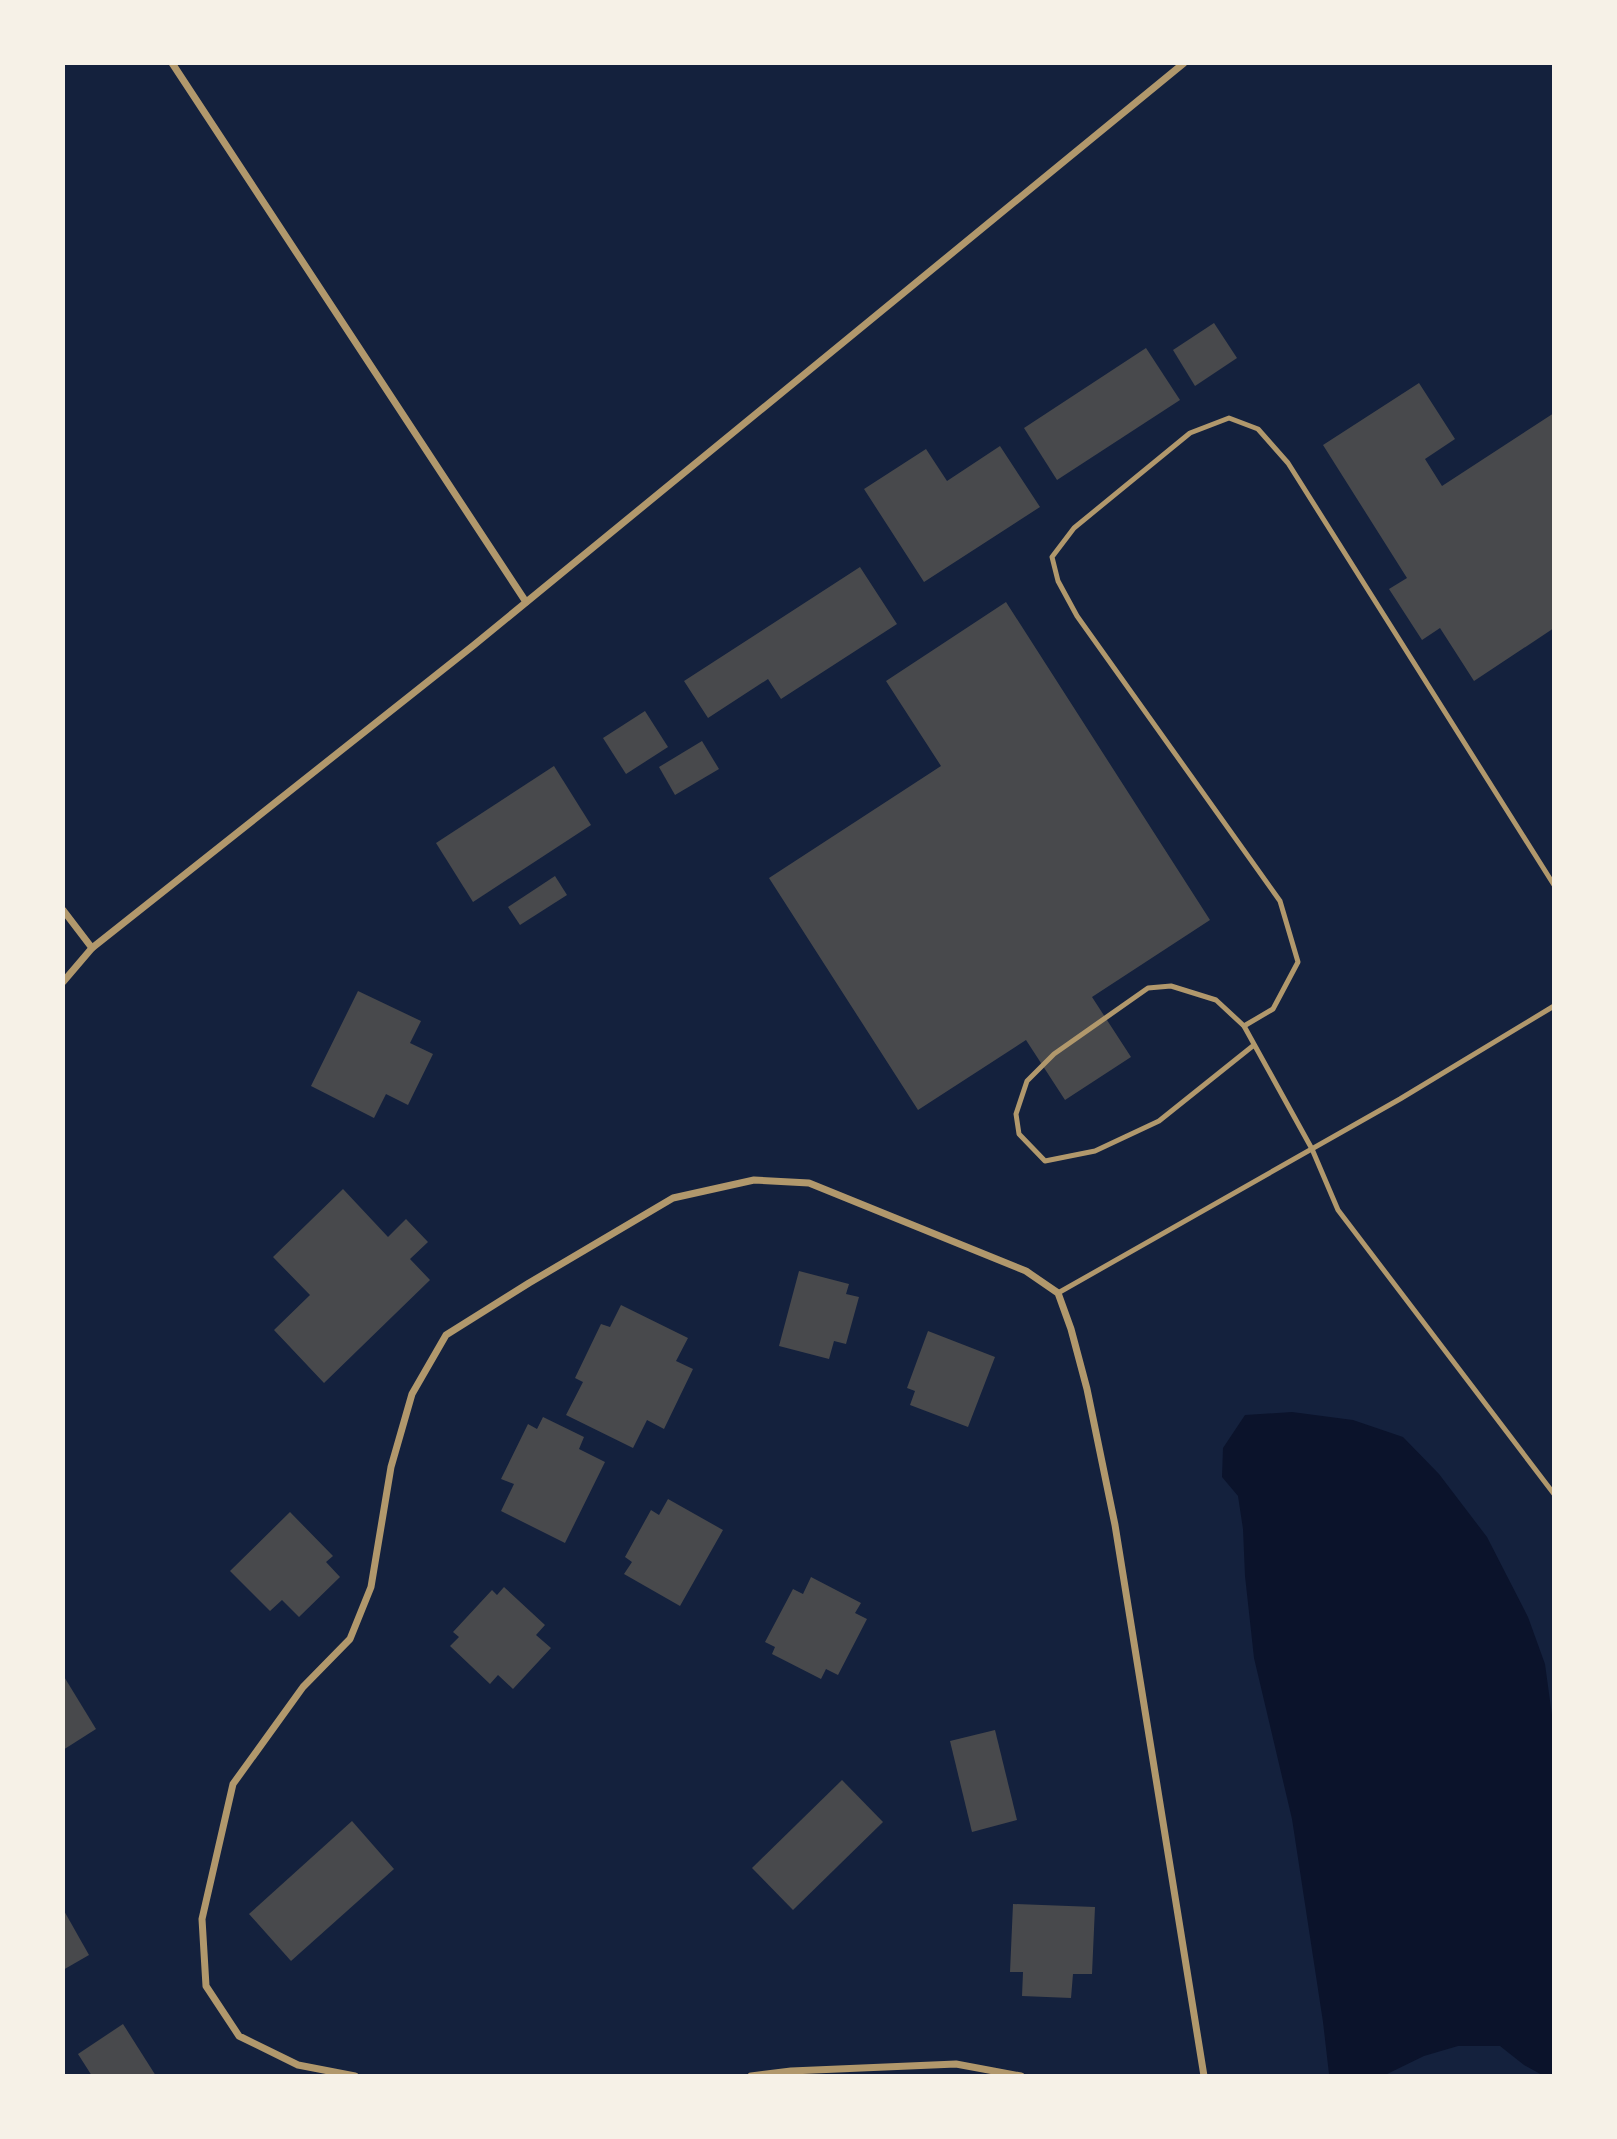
<svg xmlns="http://www.w3.org/2000/svg" width="1617" height="2139" viewBox="0 0 1617 2139" font-family="'PT Serif',serif">
<style>
.water{fill:#0b132b}
.building{fill:#48494c}
.lines{fill:none;stroke-linecap:round;stroke-linejoin:round}
.service{stroke:#b1986c;stroke-width:5}
.minor{stroke:#b1986c;stroke-width:7}
</style>
<rect width="100%" height="100%" fill="#14213d"/>
<polygon class="water" points="1292,1412 1353,1420 1403,1437 1439,1474 1487,1537 1528,1617 1545,1664 1554,1730 1554,2076 1544,2076 1524,2065 1500,2046 1458,2046 1424,2056 1383,2076 1332,2076 1329,2074 1323,2022 1292,1819 1254,1658 1245,1576 1243,1529 1238,1496 1222,1477 1223,1448 1245,1415"/>
<g class="building">
<polygon points="1214,323 1237,358 1195,386 1173,350"/>
<polygon points="1146,348 1180,400 1057,480 1024,428"/>
<polygon points="1419,383 1455,439 1425,459 1442,486 1554,413 1554,628 1474,681 1440,628 1422,640 1389,589 1407,578 1323,445"/>
<polygon points="1000,446 1040,507 924,582 864,489 926,449 947,481"/>
<polygon points="860,567 897,624 781,699 768,679 708,718 684,681"/>
<polygon points="1006,602 1210,920 1092,997 1131,1057 1065,1100 1026,1040 918,1110 769,878 941,766 886,681"/>
<polygon points="645,711 668,747 626,774 603,738"/>
<polygon points="702,741 719,769 675,795 659,767"/>
<polygon points="554,766 591,825 473,902 436,843"/>
<polygon points="555,876 567,895 520,925 508,907"/>
<polygon points="358,991 421,1021 410,1043 433,1054 408,1105 386,1094 374,1118 311,1086"/>
<polygon points="343,1189 388,1237 406,1219 428,1242 410,1259 430,1280 324,1383 274,1330 310,1295 273,1257"/>
<polygon points="799,1271 849,1284 846,1294 859,1297 846,1344 834,1341 829,1359 779,1346"/>
<polygon points="621,1305 688,1338 676,1361 693,1369 664,1429 647,1420 633,1448 566,1415 583,1382 575,1378 601,1324 610,1327"/>
<polygon points="928,1331 995,1357 968,1427 910,1405 915,1391 907,1388"/>
<polygon points="543,1417 584,1437 579,1449 605,1462 565,1543 501,1511 514,1484 501,1479 528,1424 537,1429"/>
<polygon points="668,1499 723,1530 680,1606 624,1574 632,1562 625,1557 651,1510 659,1515"/>
<polygon points="290,1512 333,1556 326,1562 340,1577 299,1617 282,1600 270,1611 230,1571"/>
<polygon points="811,1577 861,1603 855,1613 867,1619 838,1675 826,1669 821,1679 772,1654 775,1647 765,1642 793,1589 803,1594"/>
<polygon points="504,1587 545,1625 536,1635 551,1648 513,1689 498,1675 490,1684 450,1646 459,1637 453,1632 492,1590 497,1595"/>
<polygon points="63,1675 96,1729 63,1750"/>
<polygon points="995,1730 1017,1820 972,1832 950,1741"/>
<polygon points="842,1780 883,1822 793,1910 752,1868"/>
<polygon points="352,1821 394,1869 291,1961 249,1914"/>
<polygon points="1013,1904 1095,1907 1092,1974 1073,1974 1071,1998 1022,1996 1023,1972 1010,1972"/>
<polygon points="63,1909 89,1955 63,1970"/>
<polygon points="123,2024 156,2076 92,2076 78,2054"/>
</g>
<g class="lines">
<g class="service">
<polyline points="1244,1026 1273,1009 1298,962 1280,901 1077,616 1058,581 1052,557 1074,528 1190,433 1229,418 1258,429 1288,463 1554,885"/>
<polyline points="1254,1045 1159,1121 1095,1151 1045,1161 1019,1134 1016,1114 1027,1081 1054,1054 1148,988 1171,986 1216,1000 1244,1026 1312,1149 1338,1210 1554,1494"/>
<polyline points="1058,1293 1400,1099 1554,1006"/>
</g>
<g class="minor">
<polyline points="172,63 526,602"/>
<polyline points="63,910 92,948"/>
<polyline points="63,982 92,948 474,645 1184,63"/>
<polyline points="355,2076 298,2065 239,2036 206,1986 202,1919 233,1784 303,1687 350,1639 371,1587 391,1467 412,1394 446,1335 529,1283 673,1198 754,1180 809,1183 1026,1271 1058,1293 1071,1329 1087,1389 1115,1525 1204,2076"/>
<polyline points="751,2076 791,2071 956,2064 1021,2076"/>
</g>
</g>
<rect width="1617" height="2139" fill="none" stroke="#f6f1e7" stroke-width="130"/>
</svg>
